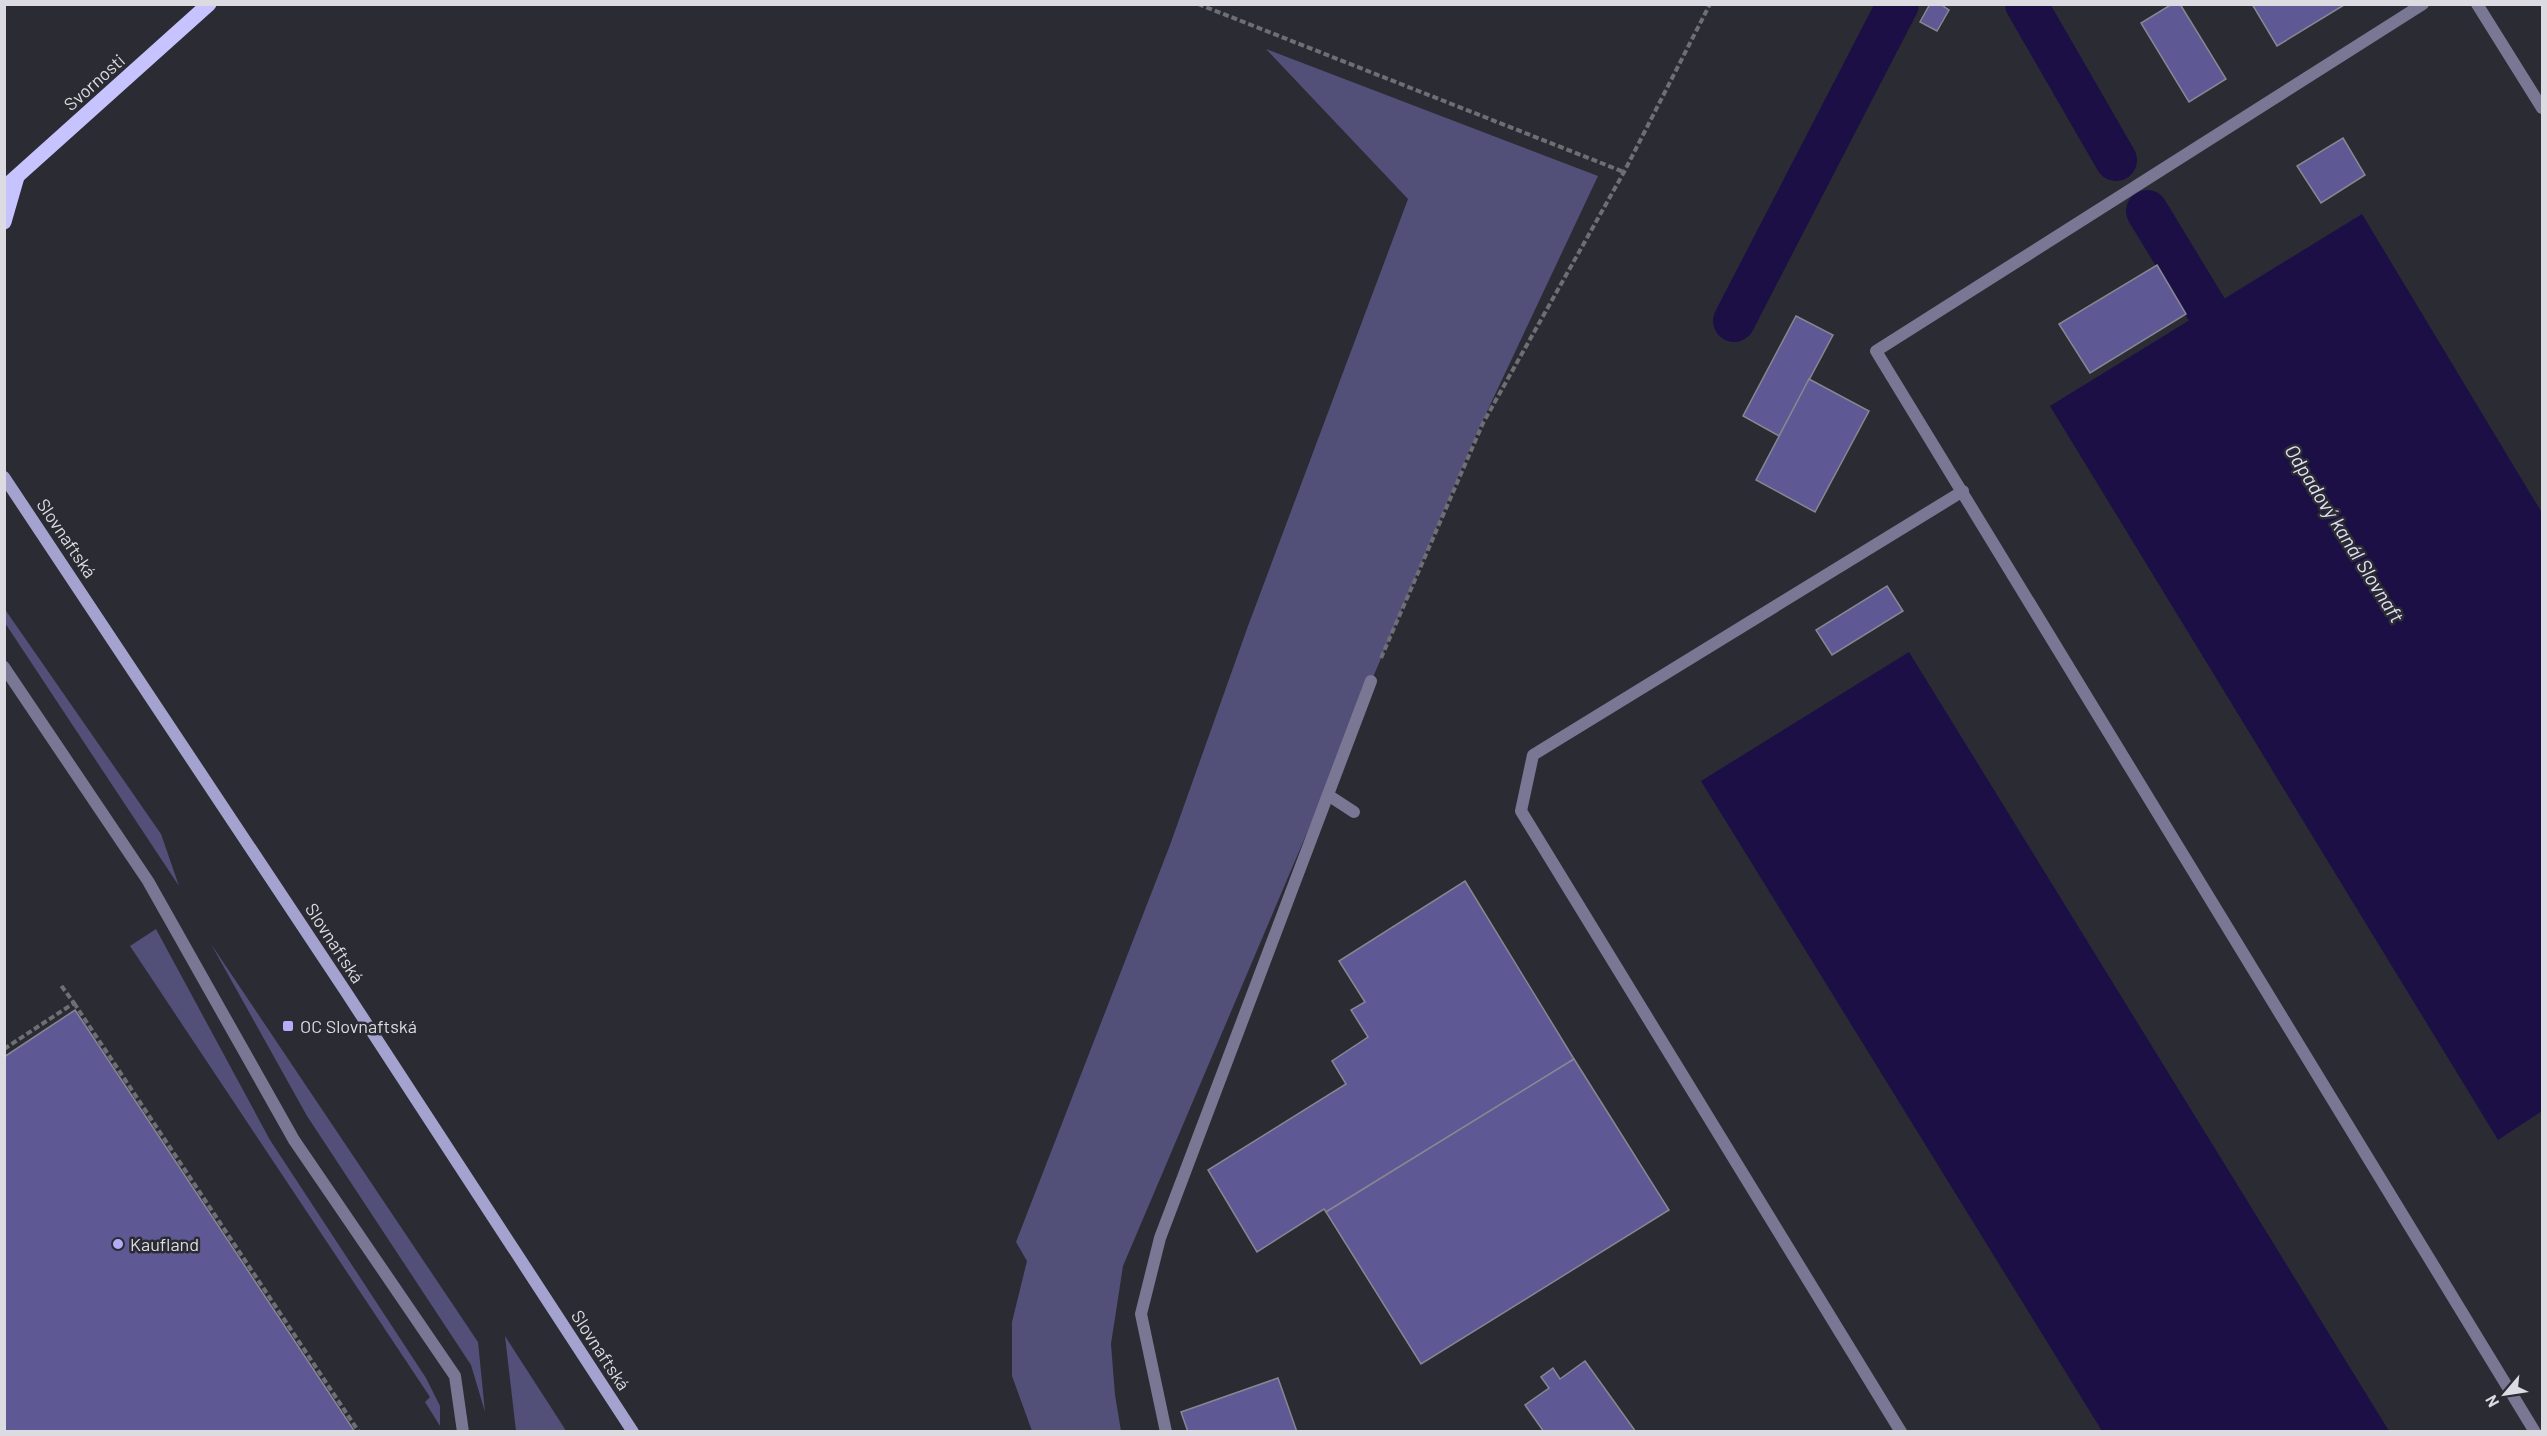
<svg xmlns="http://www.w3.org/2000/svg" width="2547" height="1436" viewBox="0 0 2547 1436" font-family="Barlow,sans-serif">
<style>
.green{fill:#524f78}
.water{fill:#1c0f46}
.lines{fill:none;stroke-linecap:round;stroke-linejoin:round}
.canal{stroke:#1c0f46;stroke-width:42}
.building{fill:#5e5895;stroke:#878792;stroke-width:1.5}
.path{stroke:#6e6e75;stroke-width:4;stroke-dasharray:6 3;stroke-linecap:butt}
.lane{stroke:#797794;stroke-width:12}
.secondary{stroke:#a4a2cf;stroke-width:12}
.primary{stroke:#c6c3fe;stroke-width:15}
.poi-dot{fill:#b3adf9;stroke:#2b2b34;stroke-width:2}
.labels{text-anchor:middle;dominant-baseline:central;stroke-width:5;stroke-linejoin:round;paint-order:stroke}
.street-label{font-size:18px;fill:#dbdbe1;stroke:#2b2b34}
.poi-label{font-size:18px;fill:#dbdbe1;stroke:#2b2b34;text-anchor:start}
.water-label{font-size:20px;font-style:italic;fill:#e1e1f4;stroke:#2b2b34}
</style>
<rect width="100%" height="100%" fill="#2b2b34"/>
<g class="green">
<polygon points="1266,49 1598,176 1475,437 1123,1266 1111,1344 1115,1395 1121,1431 1032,1431 1012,1376 1012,1322 1027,1261 1016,1242 1170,845 1248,626 1408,199"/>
<polygon points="4,608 161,834 179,886 5,623"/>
<polygon points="156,929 270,1140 426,1378 440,1406 440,1426 425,1402 430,1397 130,946"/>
<polygon points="211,944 478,1342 485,1412 471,1365 307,1116"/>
<polygon points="505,1336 563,1426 566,1431 516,1431"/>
</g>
<g class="water">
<polygon points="2362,214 2542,513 2542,1111 2498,1140 2050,406"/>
<polygon points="1909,652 2389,1431 2102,1431 1701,781"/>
</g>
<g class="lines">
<g class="canal">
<polyline points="2026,4 2116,160"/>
<polyline points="2147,211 2235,356"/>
<polyline points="1734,321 1898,4"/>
</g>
</g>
<g class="building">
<polygon points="1930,4 1940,4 1949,10 1937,31 1920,22"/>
<polygon points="2172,4 2180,4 2226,79 2189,102 2141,23"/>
<polygon points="2252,4 2344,4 2344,5 2277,46"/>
<polygon points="2343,138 2365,175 2321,203 2297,166"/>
<polygon points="2157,265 2186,314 2090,373 2059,324"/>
<polygon points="1796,316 1833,335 1779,436 1743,416"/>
<polygon points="1809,379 1869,411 1815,512 1756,480"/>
<polygon points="1887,586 1903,611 1832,655 1816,630"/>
<polygon points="1465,881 1574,1059 1326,1212 1324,1209 1257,1252 1208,1170 1346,1084 1332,1061 1368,1037 1351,1010 1365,1002 1339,961"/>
<polygon points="75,1010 355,1432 4,1432 4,1057"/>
<polygon points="1574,1059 1669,1210 1421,1364 1326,1212"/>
<polygon points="1585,1361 1636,1432 1544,1432 1525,1405 1549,1388 1541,1377 1553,1368 1560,1379"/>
<polygon points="1278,1378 1297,1432 1188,1432 1181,1412"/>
</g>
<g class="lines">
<g class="path">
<polyline points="1198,4 1624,172"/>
<polyline points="1381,658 1483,423 1624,172 1710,4"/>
<polyline points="74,1003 359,1432"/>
<polyline points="4,1049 74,1003 60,984"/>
</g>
<g class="lane">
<polyline points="2423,4 1876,351 2535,1432"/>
<polyline points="2477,4 2542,108"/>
<polyline points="4,667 148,881 294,1140 455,1376 463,1432"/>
<polyline points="1328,795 1354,812"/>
<polyline points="1166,1432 1141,1314 1160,1238 1371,681"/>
<polyline points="1901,1432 1521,811 1533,755 1963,491"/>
</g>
<polyline class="secondary" points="4,477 346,992 633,1432"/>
<g class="primary">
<polyline points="4,188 209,4"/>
<polyline points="4,222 17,177"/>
</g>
</g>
<g class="poi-dot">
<rect x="282" y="1020" width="12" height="12" rx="3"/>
<circle cx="118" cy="1244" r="6"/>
</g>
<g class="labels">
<g class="street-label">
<text transform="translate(94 82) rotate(-42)">Svornosti</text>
<text transform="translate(67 538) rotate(56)">Slovnaftská</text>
<text transform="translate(335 943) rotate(57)">Slovnaftská</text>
<text transform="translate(601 1350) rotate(57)">Slovnaftská</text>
</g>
<g class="poi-label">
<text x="300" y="1026">OC Slovnaftská</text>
<text x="130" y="1244">Kaufland</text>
</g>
<g class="water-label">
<text transform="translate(2345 533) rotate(58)">Odpadový kanál Slovnaft</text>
</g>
</g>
<rect width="2547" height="1436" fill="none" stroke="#dbdbe1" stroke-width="12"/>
<g transform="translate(2505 1394) rotate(241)" stroke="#2b2b34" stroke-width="4.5" paint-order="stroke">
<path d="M0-4.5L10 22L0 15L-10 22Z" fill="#dbdbe1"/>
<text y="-9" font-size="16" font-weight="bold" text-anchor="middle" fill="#dbdbe1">N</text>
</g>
</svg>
